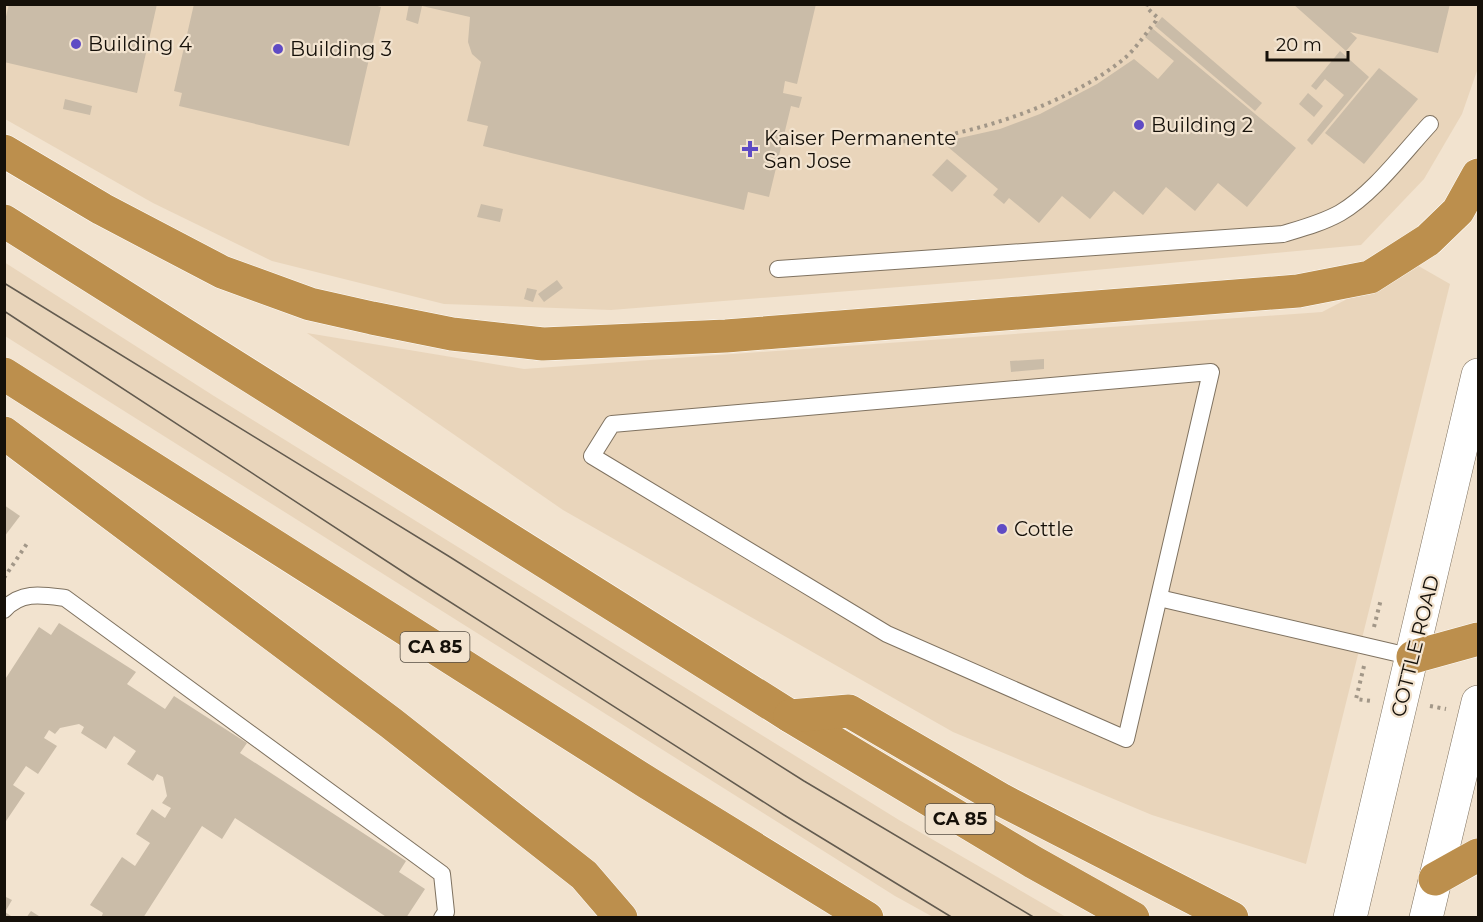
<svg xmlns="http://www.w3.org/2000/svg" width="1483" height="922" viewBox="0 0 1483 922" font-family="Montserrat,sans-serif">
<style>
.built{fill:#e9d5bb}
.building{fill:#cabca8}
.lines{fill:none;stroke-linecap:round;stroke-linejoin:round}
.service-casing{stroke:#7f7260;stroke-width:18}
.secondary-casing{stroke:#7f7260;stroke-width:34}
.motorway-casing{stroke:#fff;stroke-width:34}
.path{stroke:#a29788;stroke-width:4;stroke-dasharray:3 4.5;stroke-linecap:butt}
.service{stroke:#fff;stroke-width:16}
.secondary{stroke:#fff;stroke-width:33}
.motorway{stroke:#bc8f4d;stroke-width:33}
.tram{stroke:#635b4f;stroke-width:1.5}
.poi-dot{fill:#5f4bc4;stroke:#f2e3cf;stroke-width:2}
.labels{text-anchor:middle;dominant-baseline:central;stroke-width:4.5;stroke-linejoin:round;paint-order:stroke}
.shield{fill:#f2e3cf;stroke:#574f44;stroke-width:1.5}
.shield-label{font-size:18px;font-weight:bold;fill:#151009}
.poi-label{font-size:20px;fill:#151009;stroke:#f2e3cf;text-anchor:start}
.street-label{font-size:20px;fill:#151009;stroke:#f2e3cf}
</style>
<rect width="100%" height="100%" fill="#f2e3cf"/>
<g class="built">
<polygon points="5,5 1478,5 1478,68 1462,114 1424,179 1361,245 999,279 611,310 444,304 272,261 153,203 5,119"/>
<polygon points="4,262 214,396 899,820 1066,917 933,917 895,896 5,336"/>
<polygon points="1415,264 1450,284 1306,864 1152,815 953,732 563,510 307,333 524,369 1322,312"/>
</g>
<g class="building">
<polygon points="9,4 157,4 137,93 4,62 4,25"/>
<polygon points="194,4 371,4 381,7 349,146 179,106 182,93 174,91"/>
<polygon points="409,4 816,4 797,84 785,81 783,93 802,97 799,108 791,106 769,197 748,192 744,210 483,146 488,126 467,121 481,62 472,54 468,42 470,17 422,6 418,24 406,20"/>
<polygon points="1293,4 1450,4 1438,53 1350,32 1357,38 1346,51"/>
<polygon points="1162,17 1262,103 1255,111 1155,26"/>
<polygon points="1152,28 1296,148 1247,207 1218,183 1195,211 1166,187 1143,215 1114,191 1090,219 1062,196 1039,223 1009,198 1004,204 993,195 998,189 942,142 1000,129 1040,114 1097,84 1134,59 1158,79 1174,61 1145,37"/>
<polygon points="1340,51 1369,77 1312,145 1307,140 1344,95 1325,79 1316,90 1311,86"/>
<polygon points="1379,68 1418,99 1364,164 1325,133"/>
<polygon points="1308,93 1323,106 1314,117 1299,104"/>
<polygon points="65,99 92,106 90,115 63,109"/>
<polygon points="947,159 967,176 952,192 932,175"/>
<polygon points="481,204 503,209 500,222 477,217"/>
<polygon points="557,280 563,288 544,302 538,294"/>
<polygon points="527,288 537,290 533,302 524,299"/>
<polygon points="1044,359 1044,369 1011,372 1010,361"/>
<polygon points="4,505 20,516 4,537"/>
<polygon points="59,623 136,672 127,684 165,709 174,696 247,743 240,753 406,861 399,872 425,889 406,918 388,918 235,818 222,839 202,826 143,918 101,918 103,913 90,905 122,857 135,866 150,843 136,834 152,809 165,818 171,808 162,803 167,796 163,777 157,774 153,781 127,764 136,751 114,736 106,749 81,733 84,727 79,724 60,728 55,734 49,730 44,738 57,746 38,774 26,766 13,785 25,793 4,824 4,681 39,627 51,635"/>
<polygon points="4,896 12,900 5,912 14,918 4,918"/>
<polygon points="31,911 42,918 26,918"/>
</g>
<g class="lines">
<g class="service-casing">
<g id="service">
<path d="M 778,269 L 1283,234 C 1303,228 1322,223 1340,213 C 1373,194 1404,152 1430,124"/>
<polygon points="1211,372 1126,739 887,634 592,456 612,424"/>
<polyline points="1159,598 1413,657"/>
<path d="M 4,610 C 21,591 42,595 65,598 L 442,874 L 446,912 L 442,918"/>
</g>
</g>
<g class="secondary-casing">
<g id="secondary">
<polyline points="1350,918 1478,375"/>
<polyline points="1426,918 1478,702"/>
</g>
</g>
<g class="motorway-casing">
<g id="motorway">
<polyline points="4,151 102,209 222,272 310,304 372,318 452,334 543,344 726,336 1298,291 1370,277 1428,240 1458,211 1478,175"/>
<polyline points="4,221 790,716 1033,862 1133,918"/>
<polyline points="4,374 648,783 867,918"/>
<polyline points="4,433 391,723 584,875 621,918"/>
<polyline points="1413,657 1478,639"/>
<polyline points="790,716 849,711 1002,800 1232,918"/>
<polyline points="1435,879 1478,855"/>
</g>
</g>
<g class="path">
<path d="M 881,142 C 955,143 1070,105 1126,57 C 1137,47 1146,33 1156,21 L 1157,17 L 1146,7 L 1147,4"/>
<polyline points="4,578 28,542"/>
<polyline points="1374,627 1381,599"/>
<polyline points="1364,666 1356,699 1371,701"/>
<polyline points="1430,706 1446,709"/>
</g>
<use href="#service" class="service"/>
<use href="#secondary" class="secondary"/>
<use href="#motorway" class="motorway"/>
<g class="tram">
<polyline points="4,283 450,557 804,781 1035,918"/>
<polyline points="4,311 414,579 784,815 953,918"/>
</g>
</g>
<g class="poi-dot">
<circle cx="76" cy="44" r="6"/>
<circle cx="278" cy="49" r="6"/>
<circle cx="1139" cy="125" r="6"/>
<path d="M747 140h6v6h6v6h-6v6h-6v-6h-6v-6h6z"/>
<circle cx="1002" cy="529" r="6"/>
</g>
<g class="labels">
<g class="shield">
<rect x="400.5" y="632" width="69" height="30" rx="4.5"/>
<rect x="925.5" y="804" width="69" height="30" rx="4.5"/>
</g>
<g class="shield-label">
<text x="435" y="647">CA 85</text>
<text x="960" y="819">CA 85</text>
</g>
<g class="poi-label">
<text x="88" y="44">Building 4</text>
<text x="290" y="49">Building 3</text>
<text x="1151" y="125">Building 2</text>
<text x="764" y="138">Kaiser Permanente<tspan x="764" dy="23">San Jose</tspan></text>
<text x="1014" y="529">Cottle</text>
</g>
<g class="street-label">
<text transform="translate(1415 646) rotate(-76)">COTTLE ROAD</text>
</g>
</g>
<rect width="1483" height="922" fill="none" stroke="#151009" stroke-width="12"/>
<path d="M1267 51v9h81v-9" fill="none" stroke="#151009" stroke-width="3"/>
<text x="1276" y="51" font-size="18" fill="#151009" stroke="#f2e3cf" stroke-width="4.5" paint-order="stroke">20 m</text>
</svg>
